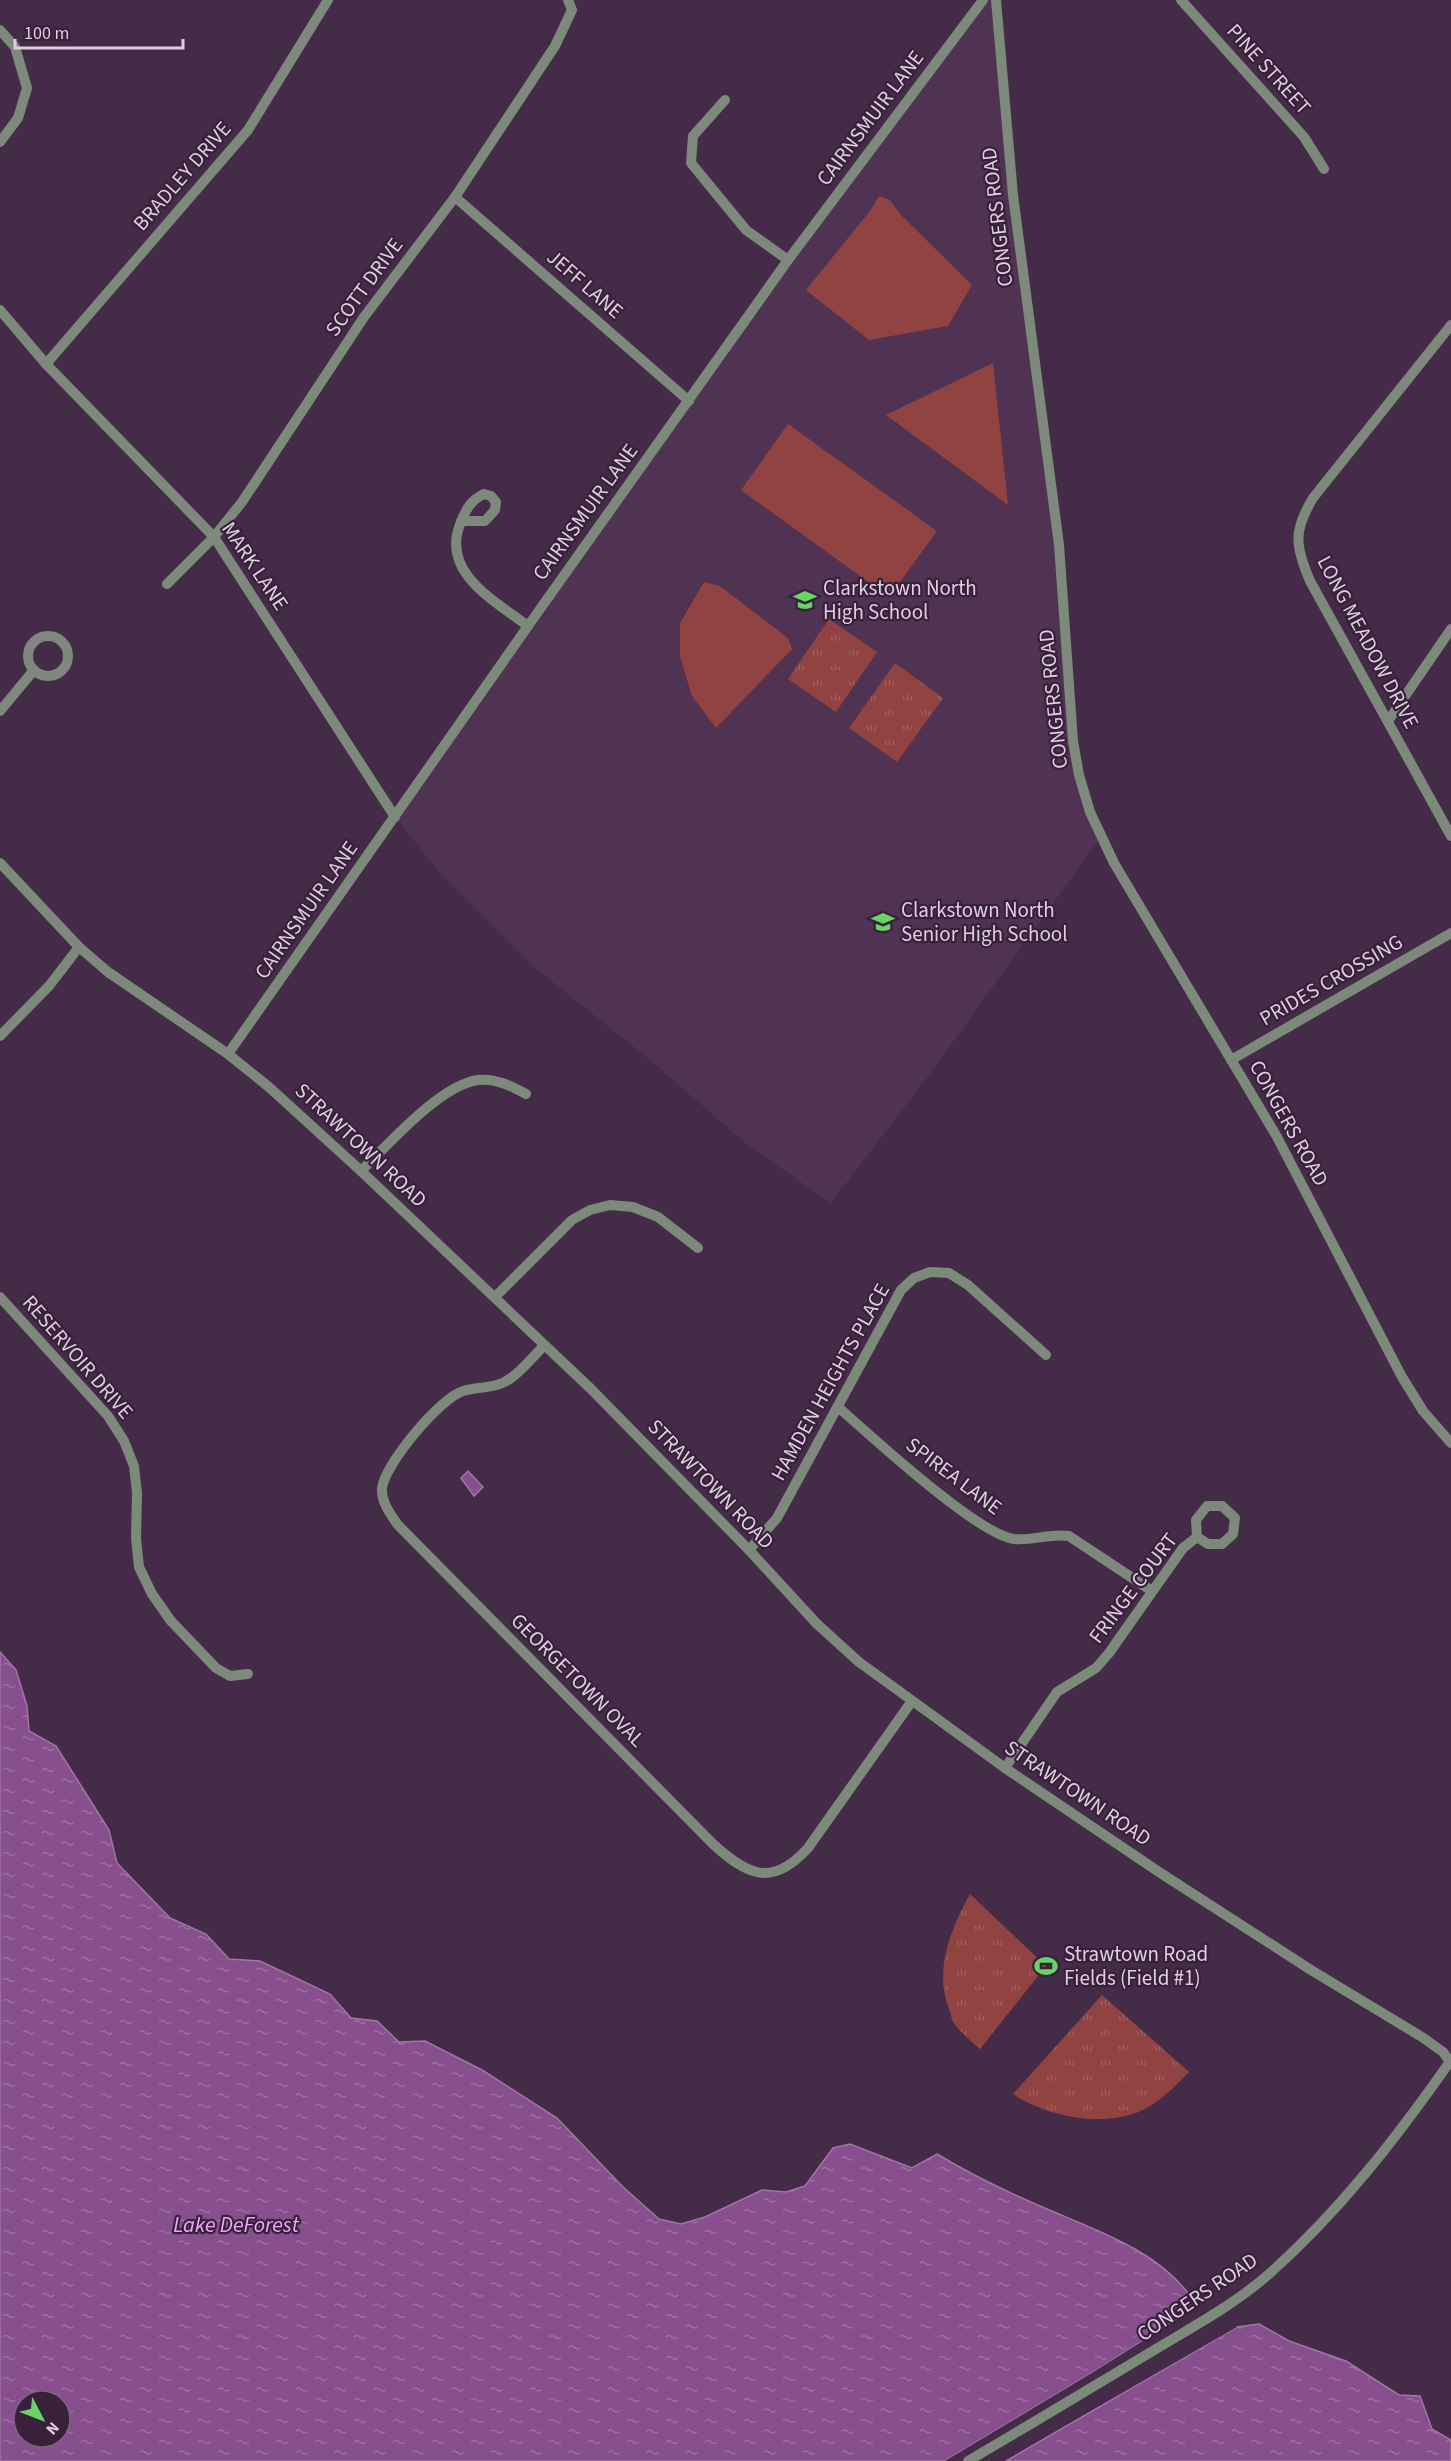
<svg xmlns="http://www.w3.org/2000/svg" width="1451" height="2461" viewBox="0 0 1451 2461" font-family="'Source Sans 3',sans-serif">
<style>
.built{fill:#503253}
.grass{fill:#904341}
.park{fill:url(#park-tufts)}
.water{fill:url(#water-ripples);stroke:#a175a6;stroke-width:1.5;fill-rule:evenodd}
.pier{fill:#442b47}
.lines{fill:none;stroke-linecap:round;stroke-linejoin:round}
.minor{stroke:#7c897b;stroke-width:10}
.labels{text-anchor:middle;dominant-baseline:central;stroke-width:4.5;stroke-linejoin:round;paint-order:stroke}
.street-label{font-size:21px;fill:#dfcfe0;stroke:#39213c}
.poi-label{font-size:21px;fill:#dfcfe0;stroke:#39213c;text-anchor:start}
.water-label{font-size:22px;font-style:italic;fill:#f3a5fc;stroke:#39213c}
</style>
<defs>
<pattern id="park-tufts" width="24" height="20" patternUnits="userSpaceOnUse" patternTransform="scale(1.5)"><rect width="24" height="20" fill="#904341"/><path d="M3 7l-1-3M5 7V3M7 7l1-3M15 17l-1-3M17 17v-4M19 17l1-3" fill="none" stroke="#9f5d5c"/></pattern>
<pattern id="water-ripples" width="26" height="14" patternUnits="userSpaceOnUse" patternTransform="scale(1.5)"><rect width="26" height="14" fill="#874f8d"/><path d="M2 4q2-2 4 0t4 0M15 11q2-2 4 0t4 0" fill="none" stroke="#9d6fa2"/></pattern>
</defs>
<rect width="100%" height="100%" fill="#442b47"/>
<polygon class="built" points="983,0 996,0 1005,111 1059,545 1073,741 1101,837 930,1074 831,1203 750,1147 644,1055 535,968 438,871 395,817 595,532"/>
<g class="grass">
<polygon points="879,196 890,200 900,214 972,285 948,326 869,340 806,290 870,211"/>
<polygon points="993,363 1008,505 886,415"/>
<polygon points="788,424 937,531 889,597 741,490"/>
<polygon points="704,582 720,586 788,638 792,649 716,728 692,696 680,657 680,623"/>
</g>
<g class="park">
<polygon points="829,619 877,652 836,712 788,679"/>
<polygon points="895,663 943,698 897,762 849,728"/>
<path d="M 970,1894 L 1046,1966 L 980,2049 C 972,2042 960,2032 954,2023 C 951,2019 951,2013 949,2009 C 934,1969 950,1931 970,1894 Z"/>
<path d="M 1102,1995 L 1189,2072 C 1177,2084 1165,2097 1150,2106 C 1112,2130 1049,2118 1013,2094 Z"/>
</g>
<g class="water">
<polygon points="468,1471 483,1487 474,1496 461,1478"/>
<path d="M 0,1652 L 16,1670 L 27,1706 L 29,1731 L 56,1746 L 109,1830 L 117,1863 L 170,1918 L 206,1934 L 229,1959 L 260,1961 L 330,1994 L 351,2018 L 377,2021 L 399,2042 L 425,2041 L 482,2070 L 557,2118 L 623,2187 L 659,2219 L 681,2224 L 705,2217 L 762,2190 L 786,2192 L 805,2186 L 833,2148 L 850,2144 L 912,2168 L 937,2154 C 970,2174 1005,2191 1040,2206 C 1092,2229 1157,2249 1191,2297 L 1189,2312 L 1095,2371 L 945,2461 L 0,2461 ZM 24,2401 L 60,2401 L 60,2437 L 24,2437 Z"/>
<polygon points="1259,2324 1289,2341 1346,2361 1399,2395 1420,2396 1432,2429 1451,2440 1451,2461 1006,2461 1237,2327"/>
</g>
<g class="pier">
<polygon points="1189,2312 1192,2313 1186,2318 1097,2374 951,2461 945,2461 1095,2371"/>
<polygon points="1233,2326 1237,2327 1003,2461 1158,2368"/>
</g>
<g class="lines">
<g class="minor">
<polyline points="996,0 1013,195 1059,545 1073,741 1079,775 1090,812 1114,863 1277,1137 1402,1377 1423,1411 1451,1443"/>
<polyline points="1181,0 1304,137 1324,169"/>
<polyline points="0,30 15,47 27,88 18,118 0,142"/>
<polyline points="725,100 693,136 691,163 746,230 788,260"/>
<polyline points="455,197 689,401"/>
<polyline points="0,310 46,364 214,537 395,817"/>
<path d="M 1451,325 L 1313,498 C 1293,531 1295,546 1310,581 L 1451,836"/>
<polyline points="46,364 248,130 328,0"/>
<path d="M 461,521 L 485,521 L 495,510 L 496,502 L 491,496 L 484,494 C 471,500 466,509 461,522 C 439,572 495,601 528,626"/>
<polyline points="167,584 214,537 242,502 364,317 455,197 555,46 572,10 568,0"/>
<circle cx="48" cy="656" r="20"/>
<polyline points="0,711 34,670"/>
<polyline points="1388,721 1451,629"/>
<polyline points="0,863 79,947 108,972 228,1054 270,1088 361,1171 591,1389 749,1550 817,1624 859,1662 1005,1768 1159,1872 1311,1970 1422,2037 1443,2052 1451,2063"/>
<polyline points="0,1036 49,986 79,947"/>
<polyline points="228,1054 528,626 788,260 983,0"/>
<polyline points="1231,1060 1451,933"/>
<path d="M 361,1171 C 388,1145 440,1085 478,1080 C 496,1078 511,1086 526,1094"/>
<polyline points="0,1297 108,1416 124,1441 134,1466 137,1493 136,1538 139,1567 152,1594 171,1621 216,1668 230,1676 248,1674"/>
<polyline points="495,1297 572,1220 590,1210 610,1205 633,1207 658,1217 698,1248"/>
<path d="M 544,1346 C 533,1356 523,1370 511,1378 C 497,1389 479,1386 463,1391 C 440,1398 385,1464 382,1488 C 381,1502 391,1515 398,1525 L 713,1844 C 747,1875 772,1888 808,1848 L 912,1701"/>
<path d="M 838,1407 C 871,1436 977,1534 1014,1539 C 1032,1541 1051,1533 1069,1536 L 1152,1591"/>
<polyline points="749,1550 777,1518 901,1290 914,1278 930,1272 949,1273 968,1285 1046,1355"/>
<polyline points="1005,1768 1057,1692 1096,1668 1109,1653 1183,1548 1197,1537 1208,1544 1222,1544 1233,1534 1235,1518 1222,1506 1207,1506 1196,1520 1197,1537"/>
<path d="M 968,2461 C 1031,2424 1093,2387 1156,2349 C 1194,2326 1235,2304 1269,2274 C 1340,2211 1397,2137 1451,2060"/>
</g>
</g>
<defs>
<g id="school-bare" transform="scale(1.8)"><path d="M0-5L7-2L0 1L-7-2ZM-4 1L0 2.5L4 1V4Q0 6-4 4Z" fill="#68d465" stroke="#39213c" stroke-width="2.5" paint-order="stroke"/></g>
<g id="stadium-bare" transform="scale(1.8)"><path d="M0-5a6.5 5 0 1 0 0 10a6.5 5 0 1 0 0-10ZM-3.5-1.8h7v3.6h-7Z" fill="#68d465" stroke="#39213c" stroke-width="2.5" paint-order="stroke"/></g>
</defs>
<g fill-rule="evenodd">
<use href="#school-bare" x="805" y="600"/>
<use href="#school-bare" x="883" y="922"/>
<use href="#stadium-bare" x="1046" y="1966"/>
</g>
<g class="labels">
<g class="street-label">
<text transform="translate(1269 69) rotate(48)">PINE STREET</text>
<text transform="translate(870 118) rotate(-53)">CAIRNSMUIR LANE</text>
<text transform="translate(182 176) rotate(-49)">BRADLEY DRIVE</text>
<text transform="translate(997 217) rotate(-97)">CONGERS ROAD</text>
<text transform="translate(585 284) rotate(41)">JEFF LANE</text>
<text transform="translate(364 287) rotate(-54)">SCOTT DRIVE</text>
<text transform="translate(585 512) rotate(-54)">CAIRNSMUIR LANE</text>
<text transform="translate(255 566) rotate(56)">MARK LANE</text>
<text transform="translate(1368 642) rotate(62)">LONG MEADOW DRIVE</text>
<text transform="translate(1053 699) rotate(-96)">CONGERS ROAD</text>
<text transform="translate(306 910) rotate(-55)">CAIRNSMUIR LANE</text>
<text transform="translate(1331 980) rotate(-30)">PRIDES CROSSING</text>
<text transform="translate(1289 1123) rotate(61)">CONGERS ROAD</text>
<text transform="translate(361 1145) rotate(43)">STRAWTOWN ROAD</text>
<text transform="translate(78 1357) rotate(49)">RESERVOIR DRIVE</text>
<text transform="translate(830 1382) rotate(-61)">HAMDEN HEIGHTS PLACE</text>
<text transform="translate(954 1476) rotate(37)">SPIREA LANE</text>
<text transform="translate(711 1484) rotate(46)">STRAWTOWN ROAD</text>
<text transform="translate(1133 1588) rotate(-53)">FRINGE COURT</text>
<text transform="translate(578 1680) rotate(45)">GEORGETOWN OVAL</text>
<text transform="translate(1078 1793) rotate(34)">STRAWTOWN ROAD</text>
<text transform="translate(1197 2297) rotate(-34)">CONGERS ROAD</text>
</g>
<g class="poi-label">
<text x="823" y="588">Clarkstown North<tspan x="823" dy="24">High School</tspan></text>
<text x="901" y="910">Clarkstown North<tspan x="901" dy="24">Senior High School</tspan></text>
<text x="1064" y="1954">Strawtown Road<tspan x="1064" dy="24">Fields (Field #1)</tspan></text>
</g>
<g class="water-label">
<text x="236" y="2225">Lake DeForest</text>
</g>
</g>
<g transform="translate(42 2419) rotate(132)"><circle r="28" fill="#39213c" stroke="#7b677e" stroke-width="1.5"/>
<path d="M0-4.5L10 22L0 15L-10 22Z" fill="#68d465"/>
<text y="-9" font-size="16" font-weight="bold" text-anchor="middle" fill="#dfcfe0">N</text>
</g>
<path d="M15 39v9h168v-9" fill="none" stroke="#dfcfe0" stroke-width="3"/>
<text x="24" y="39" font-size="18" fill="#dfcfe0" stroke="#39213c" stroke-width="4.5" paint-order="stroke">100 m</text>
</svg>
